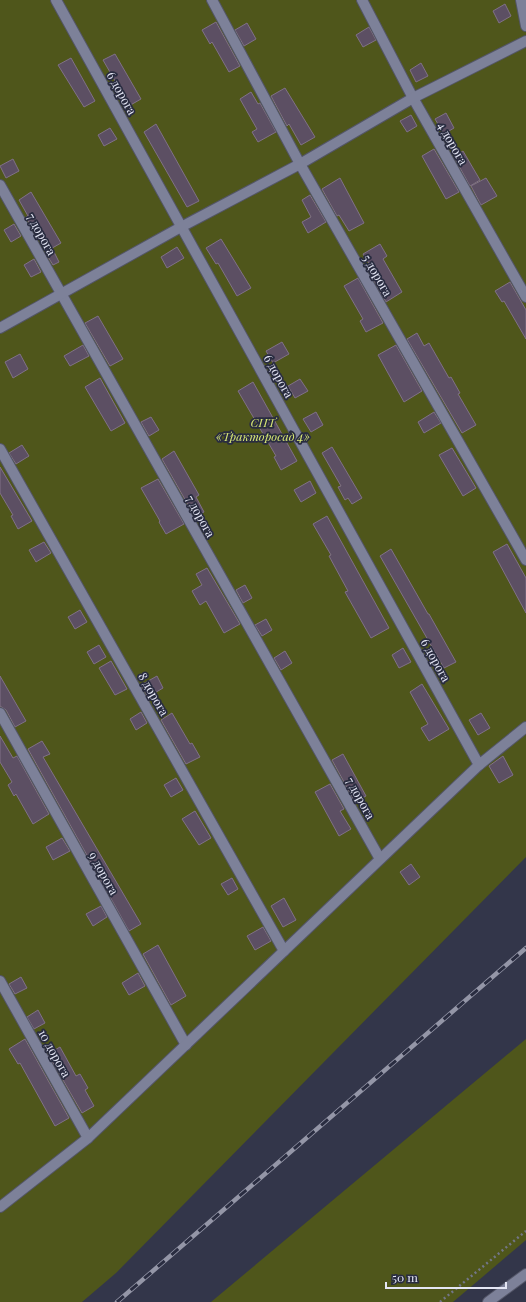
<svg xmlns="http://www.w3.org/2000/svg" width="526" height="1302" viewBox="0 0 526 1302" font-family="'Playfair Display',serif">
<style>
.green{fill:#4f561b}
.building{fill:#5c4f63;stroke:#807187}
.lines{fill:none;stroke-linecap:round;stroke-linejoin:round}
.minor-casing{stroke:#535567;stroke-width:12}
.path{stroke:#737688;stroke-width:2.5;stroke-dasharray:2 3;stroke-linecap:butt}
.minor{stroke:#7d8199;stroke-width:10}
.rail-casing{stroke:#9496a7;stroke-width:4.5}
.rail{stroke:#292c40;stroke-width:3;stroke-dasharray:9;stroke-linecap:butt}
.labels{text-anchor:middle;dominant-baseline:central;stroke-width:3.5;stroke-linejoin:round;paint-order:stroke}
.street-label{font-size:12px;fill:#e4e6f4;stroke:#292c40}
.park-label{font-size:12px;font-style:italic;fill:#d9e975;stroke:#292c40}
</style>
<rect width="100%" height="100%" fill="#33364a"/>
<g class="green">
<polygon points="0,0 526,0 526,857 116,1273 82,1302 0,1302"/>
<polygon points="526,1039 526,1240 453,1302 211,1302"/>
</g>
<g class="building">
<polygon points="505,4 511,16 499,23 493,11"/>
<polygon points="216,22 240,66 229,72 212,42 210,44 202,30"/>
<polygon points="247,23 256,39 244,46 235,30"/>
<polygon points="369,27 376,40 363,47 356,35"/>
<polygon points="115,54 141,99 127,107 120,94 122,93 103,60"/>
<polygon points="71,58 95,101 84,107 58,65"/>
<polygon points="421,63 428,76 416,82 410,70"/>
<polygon points="285,88 315,137 301,145 289,124 287,126 271,96"/>
<polygon points="251,92 258,104 260,103 276,132 258,142 252,132 257,129 240,99"/>
<polygon points="446,113 454,128 444,134 435,119"/>
<polygon points="411,115 417,126 407,132 400,121"/>
<polygon points="156,124 199,201 187,207 144,132"/>
<polygon points="110,128 117,139 104,146 98,135"/>
<polygon points="434,149 459,192 446,199 422,156"/>
<polygon points="463,151 480,180 470,186 454,157"/>
<polygon points="13,159 19,171 6,178 0,166"/>
<polygon points="340,178 364,223 349,231 339,215 337,216 322,189"/>
<polygon points="486,178 497,196 481,205 471,186"/>
<polygon points="31,192 61,243 47,251 34,229 33,230 26,217 28,216 19,200"/>
<polygon points="310,195 326,222 308,233 302,222 311,217 302,200"/>
<polygon points="14,224 21,236 11,242 4,230"/>
<polygon points="221,239 251,288 237,296 218,263 216,264 206,248"/>
<polygon points="380,244 387,256 383,259 402,292 386,302 369,272 373,270 363,254"/>
<polygon points="177,247 184,258 167,268 161,257"/>
<polygon points="52,248 59,262 53,265 45,252"/>
<polygon points="34,259 41,272 31,277 24,265"/>
<polygon points="358,278 383,323 366,332 360,321 363,319 344,286"/>
<polygon points="510,282 526,310 526,339 504,301 502,302 495,291"/>
<polygon points="98,316 123,359 110,366 85,323"/>
<polygon points="417,333 424,346 429,343 449,378 451,377 460,393 458,394 476,425 462,433 407,339"/>
<polygon points="282,342 289,354 273,363 266,351"/>
<polygon points="83,345 89,356 70,366 64,356"/>
<polygon points="396,345 422,391 404,402 378,355"/>
<polygon points="20,354 28,369 13,378 5,362"/>
<polygon points="100,378 125,423 111,431 85,387"/>
<polygon points="300,379 308,391 295,398 288,386"/>
<polygon points="253,382 297,461 281,470 274,457 276,456 238,391"/>
<polygon points="316,412 323,425 311,432 303,419"/>
<polygon points="434,412 441,423 424,433 418,422"/>
<polygon points="151,417 159,430 149,436 141,422"/>
<polygon points="22,445 29,456 16,464 9,453"/>
<polygon points="332,447 362,498 352,504 348,498 345,500 338,487 341,486 322,453"/>
<polygon points="452,448 476,488 463,496 439,455"/>
<polygon points="174,451 199,495 196,497 204,512 195,517 162,459"/>
<polygon points="0,467 32,521 18,529 11,516 13,515 0,493"/>
<polygon points="158,479 184,524 166,534 159,522 160,521 141,488"/>
<polygon points="310,481 316,493 301,502 294,490"/>
<polygon points="327,516 389,628 371,638 345,592 348,591 329,556 331,555 313,524"/>
<polygon points="44,542 51,553 36,562 29,550"/>
<polygon points="507,544 526,578 526,613 493,552"/>
<polygon points="391,549 428,614 429,614 456,662 444,668 380,556"/>
<polygon points="207,568 240,624 224,633 206,601 200,605 192,591 202,585 196,574"/>
<polygon points="245,585 252,598 243,603 236,590"/>
<polygon points="80,610 87,622 75,629 68,617"/>
<polygon points="266,619 272,630 262,636 255,625"/>
<polygon points="99,645 106,657 94,664 87,652"/>
<polygon points="403,648 411,662 399,668 392,655"/>
<polygon points="285,651 292,663 281,670 274,658"/>
<polygon points="111,661 127,689 115,695 99,668"/>
<polygon points="0,676 26,721 15,727 6,710 0,706"/>
<polygon points="157,676 163,688 148,697 141,685"/>
<polygon points="422,684 449,729 429,741 421,728 428,724 410,692"/>
<polygon points="141,712 147,723 136,730 130,719"/>
<polygon points="172,713 190,744 192,743 200,757 186,764 161,720"/>
<polygon points="481,713 490,728 478,735 469,720"/>
<polygon points="0,736 13,758 17,756 49,814 33,824 16,794 14,796 8,785 12,782 0,762"/>
<polygon points="42,741 50,754 43,757 141,924 129,931 28,749"/>
<polygon points="343,754 366,796 355,802 332,760"/>
<polygon points="503,756 513,775 499,783 489,766"/>
<polygon points="176,778 183,790 171,797 164,785"/>
<polygon points="330,784 344,809 340,811 351,829 339,836 315,792"/>
<polygon points="195,811 211,838 199,845 182,819"/>
<polygon points="62,838 70,851 53,860 46,847"/>
<polygon points="411,864 420,877 409,885 400,872"/>
<polygon points="232,878 238,889 228,895 221,884"/>
<polygon points="284,898 296,920 283,927 271,906"/>
<polygon points="101,906 107,917 93,926 86,914"/>
<polygon points="263,927 271,941 255,950 247,936"/>
<polygon points="158,945 186,996 171,1005 143,954"/>
<polygon points="138,973 145,986 129,995 122,983"/>
<polygon points="21,977 27,988 15,994 9,984"/>
<polygon points="38,1010 45,1023 34,1029 27,1017"/>
<polygon points="25,1039 69,1118 55,1126 20,1063 18,1064 9,1049"/>
<polygon points="60,1047 76,1076 80,1074 88,1088 85,1090 94,1106 82,1113 48,1054"/>
</g>
<g class="lines">
<g class="minor-casing">
<g id="minor">
<polyline points="56,0 479,765"/>
<polyline points="212,0 300,164 526,560"/>
<polyline points="362,0 413,98 526,297"/>
<polyline points="521,0 526,26"/>
<polyline points="0,185 380,859"/>
<polyline points="0,328 181,227 300,164 413,98 526,41"/>
<polyline points="0,449 284,951"/>
<polyline points="0,713 186,1045"/>
<polyline points="0,981 88,1138"/>
<polyline points="0,1207 88,1138 479,765 526,727"/>
<polyline points="488,1302 526,1274"/>
</g>
</g>
<polyline class="path" points="440,1302 526,1231"/>
<use href="#minor" class="minor"/>
<g class="rail-casing">
<polyline id="rail" points="117,1302 526,948"/>
</g>
<use href="#rail" class="rail"/>
</g>
<g class="labels">
<g class="street-label">
<text transform="translate(122 93) rotate(61)">6 дорога</text>
<text transform="translate(453 143) rotate(60)">4 дорога</text>
<text transform="translate(42 234) rotate(61)">7 дорога</text>
<text transform="translate(378 275) rotate(60)">5 дорога</text>
<text transform="translate(279 376) rotate(61)">6 дорога</text>
<text transform="translate(201 516) rotate(61)">7 дорога</text>
<text transform="translate(436 660) rotate(61)">6 дорога</text>
<text transform="translate(154 694) rotate(60)">8 дорога</text>
<text transform="translate(361 798) rotate(61)">7 дорога</text>
<text transform="translate(104 873) rotate(61)">9 дорога</text>
<text transform="translate(55 1053) rotate(61)">10 дорога</text>
</g>
<g class="park-label">
<text x="263" y="422">СНТ<tspan x="263" dy="14">«Тракторосад 4»</tspan></text>
</g>
</g>
<path d="M386 1282v6h120v-6" fill="none" stroke="#e4e6f4" stroke-width="2"/>
<text x="392" y="1282" font-size="12" fill="#e4e6f4" stroke="#292c40" stroke-width="3" paint-order="stroke">50 m</text>
</svg>
